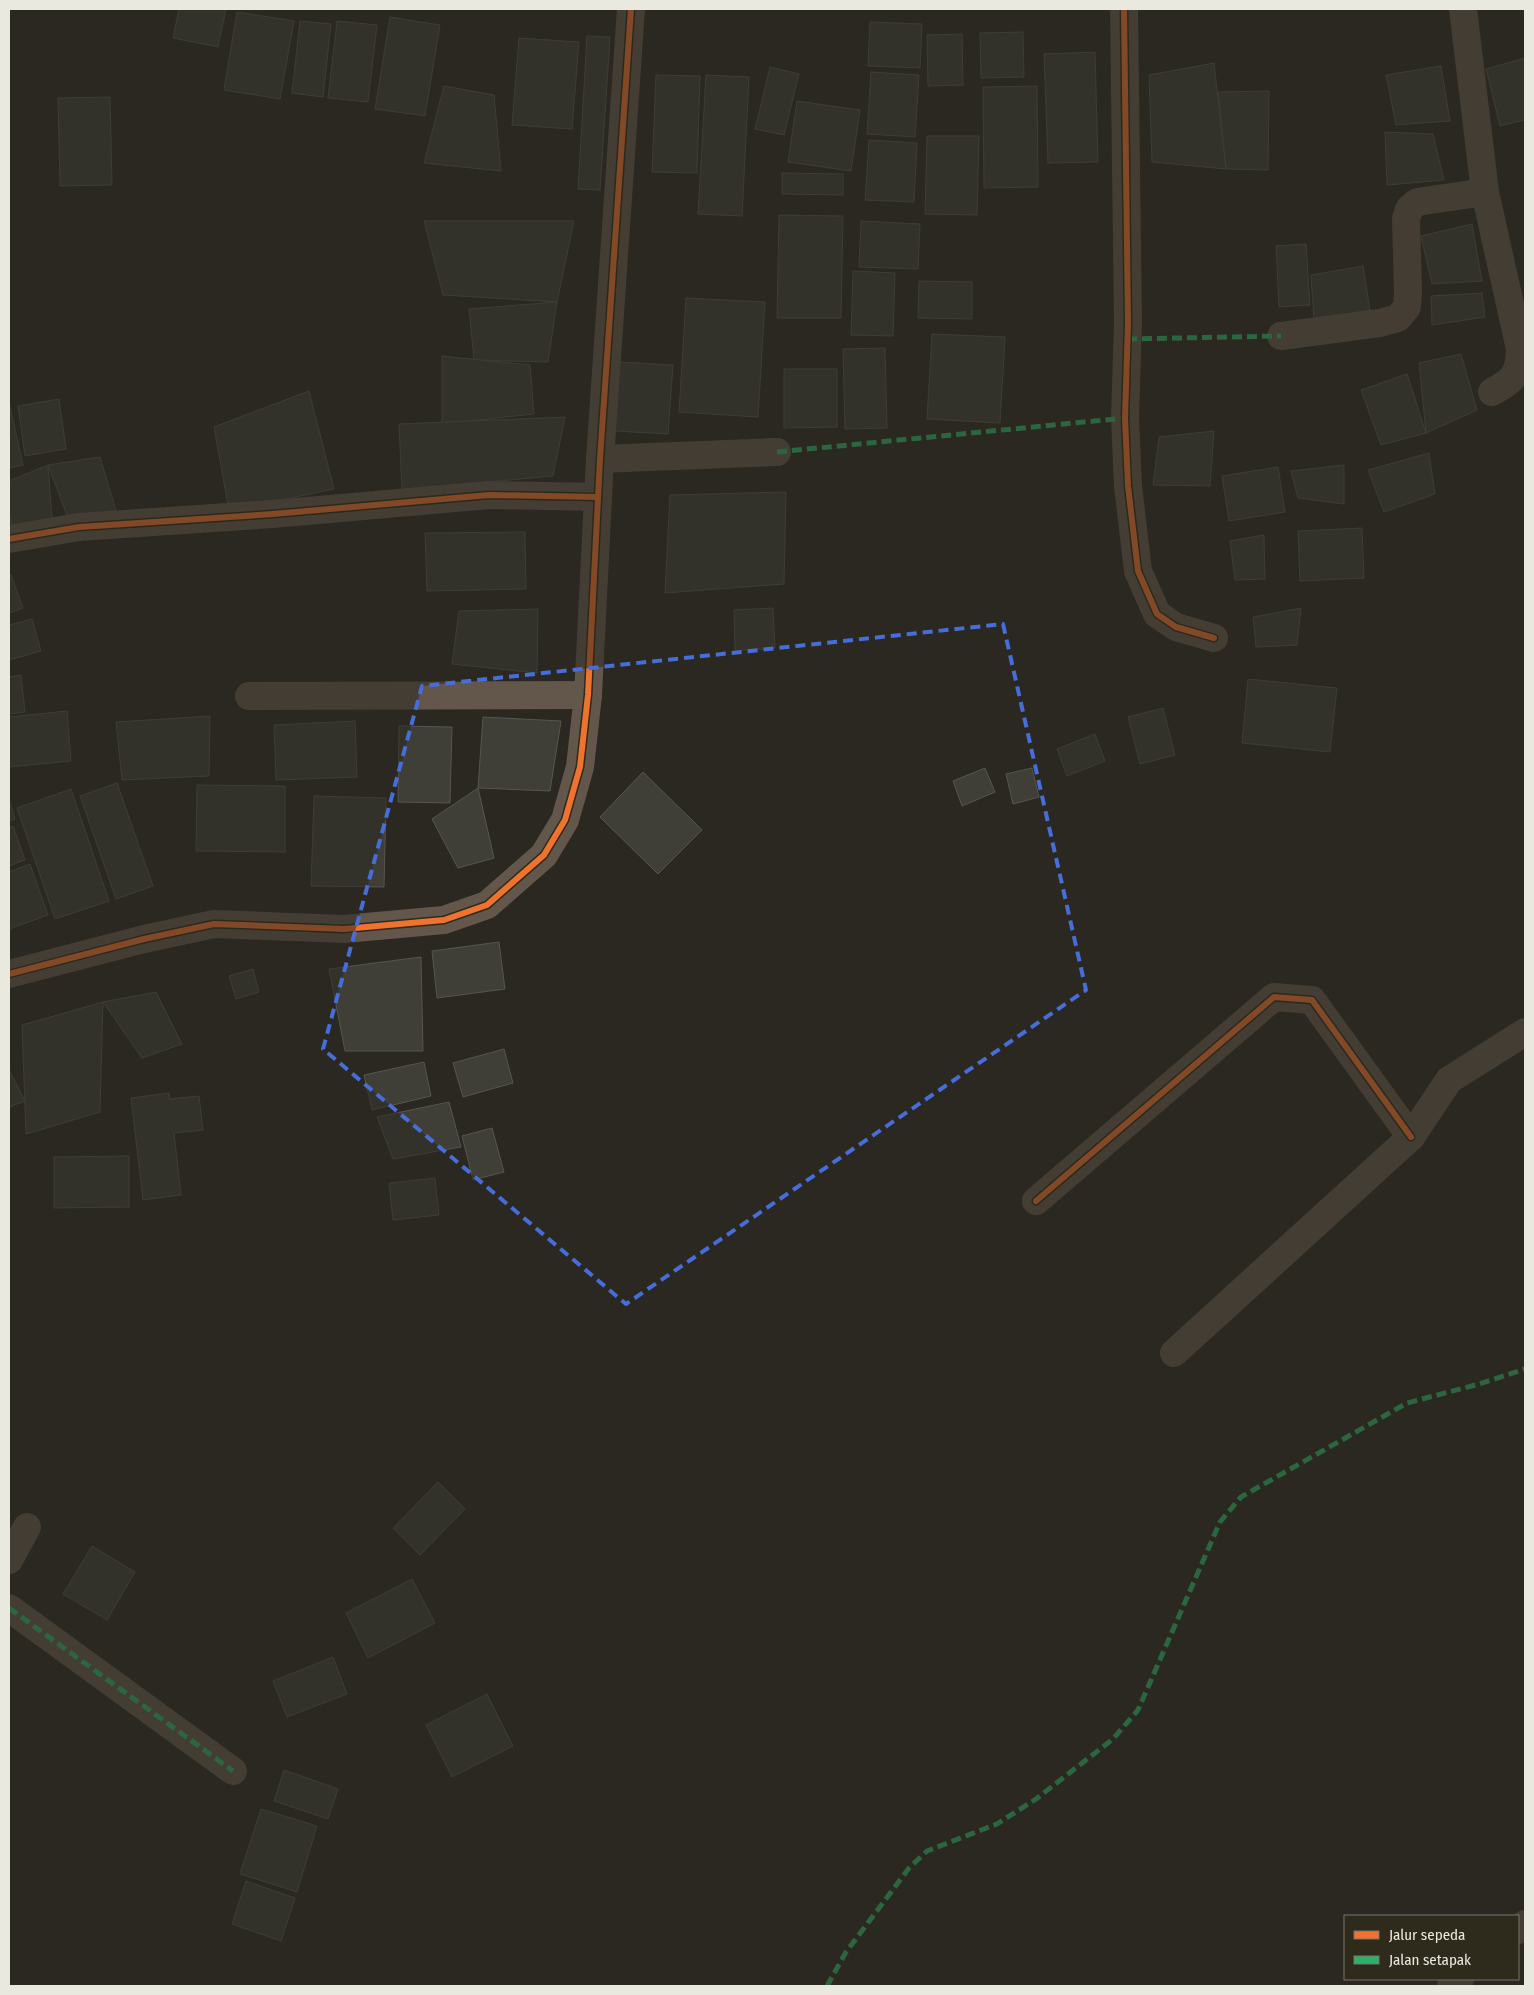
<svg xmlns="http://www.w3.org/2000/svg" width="1534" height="1995" viewBox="0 0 1534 1995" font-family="'Fira Sans Condensed',sans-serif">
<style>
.building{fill:#3f3e37;stroke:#56554e}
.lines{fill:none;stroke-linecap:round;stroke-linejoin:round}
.street{stroke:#63574c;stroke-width:28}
.quiet{stroke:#2db169;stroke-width:5;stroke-dasharray:10 5;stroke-linecap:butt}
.cycleway-casing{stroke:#2e2b1c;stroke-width:9}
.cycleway{stroke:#ef722f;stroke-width:6}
.marked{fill:none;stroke:#466dd9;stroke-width:4;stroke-dasharray:10 6;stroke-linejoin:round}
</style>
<rect width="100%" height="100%" fill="#2a2820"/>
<g class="building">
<polygon points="179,9 226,9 218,47 173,38"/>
<polygon points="237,12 294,21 280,99 224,90"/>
<polygon points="390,17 440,25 425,116 375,109"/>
<polygon points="300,21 331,24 323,97 292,93"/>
<polygon points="337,21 377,25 368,102 328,98"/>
<polygon points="870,22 922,24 920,68 868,66"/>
<polygon points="1023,32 1024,77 981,78 980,33"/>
<polygon points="962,34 963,85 928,86 927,35"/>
<polygon points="587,36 610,37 600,190 578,189"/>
<polygon points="519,38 579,42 572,129 512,125"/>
<polygon points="1095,52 1098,162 1048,163 1044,54"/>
<polygon points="1525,58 1525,120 1500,126 1486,69"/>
<polygon points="1214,63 1226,169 1152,162 1149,75"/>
<polygon points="1441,66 1450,121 1396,125 1386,75"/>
<polygon points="770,67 799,74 784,135 755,129"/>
<polygon points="871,72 919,75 915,137 867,134"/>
<polygon points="656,75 700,76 697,173 652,172"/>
<polygon points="706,75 749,77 742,216 698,214"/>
<polygon points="444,86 494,95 501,171 424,163"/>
<polygon points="1037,86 1038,187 984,188 983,87"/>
<polygon points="1269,91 1268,170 1226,169 1218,92"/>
<polygon points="110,97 112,185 60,186 58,98"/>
<polygon points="797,101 860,110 851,171 788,162"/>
<polygon points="1385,132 1433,134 1444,180 1387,185"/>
<polygon points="927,136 979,136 977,215 925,214"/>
<polygon points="869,140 917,143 914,202 865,200"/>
<polygon points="782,173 843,174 843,195 782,194"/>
<polygon points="779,215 843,216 841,318 777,318"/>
<polygon points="424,221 574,221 557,302 443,295"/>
<polygon points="861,221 920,224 918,269 859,267"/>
<polygon points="1472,224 1482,281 1432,284 1421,236"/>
<polygon points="1306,244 1310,305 1279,307 1276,246"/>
<polygon points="1363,266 1370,310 1314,320 1311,275"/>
<polygon points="853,271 895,273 893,336 851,335"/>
<polygon points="919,281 972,282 972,319 918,318"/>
<polygon points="1482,293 1485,317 1432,325 1431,296"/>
<polygon points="686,298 765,302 758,417 679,412"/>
<polygon points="557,302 548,362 474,360 469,309"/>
<polygon points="932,334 1005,337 1000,423 927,419"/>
<polygon points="885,348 887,428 845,429 843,349"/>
<polygon points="1461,354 1477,410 1426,433 1419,363"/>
<polygon points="442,356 530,365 534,414 442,424"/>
<polygon points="619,362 673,365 668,434 615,431"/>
<polygon points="784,369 837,369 837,427 784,428"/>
<polygon points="1407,374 1426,433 1381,445 1361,390"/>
<polygon points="309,391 334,489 229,511 214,427"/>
<polygon points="59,399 66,449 25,456 18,406"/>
<polygon points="9,402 23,465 9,468"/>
<polygon points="565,417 553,476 402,490 399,424"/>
<polygon points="1214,431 1210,486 1153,485 1159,437"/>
<polygon points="1429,453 1435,494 1384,512 1368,470"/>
<polygon points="100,457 117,514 68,518 48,465"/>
<polygon points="48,465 52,519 14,535 9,512 9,481"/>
<polygon points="1344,465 1344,504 1298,498 1291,471"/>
<polygon points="1278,467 1285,512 1229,521 1222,476"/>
<polygon points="786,492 784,584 665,593 670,495"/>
<polygon points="1362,528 1364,578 1300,581 1298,531"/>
<polygon points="525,532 526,589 427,591 425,533"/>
<polygon points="1264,535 1265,579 1235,580 1230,541"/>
<polygon points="11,575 23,608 9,613 9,576"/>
<polygon points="773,608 775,648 735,651 734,610"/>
<polygon points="1301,608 1297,645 1256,647 1253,617"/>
<polygon points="538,609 537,673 452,664 459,611"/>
<polygon points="32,619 41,651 9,660 9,625"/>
<polygon points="21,675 25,712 9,714 9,677"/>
<polygon points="1248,679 1337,688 1330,752 1242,743"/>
<polygon points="1163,708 1175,755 1140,764 1128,717"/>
<polygon points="67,711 71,761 9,767 9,717"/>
<polygon points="210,716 209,776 122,780 116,722"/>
<polygon points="483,717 561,721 550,791 478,788"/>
<polygon points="355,721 357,777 276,780 274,725"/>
<polygon points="399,726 452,727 450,803 398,802"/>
<polygon points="1095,734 1105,761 1067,776 1057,749"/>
<polygon points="985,768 995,792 962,806 953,781"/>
<polygon points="1032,768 1039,797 1013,804 1006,774"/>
<polygon points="643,772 702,830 658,874 600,817"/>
<polygon points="117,783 153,886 116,899 80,796"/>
<polygon points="197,785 285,786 285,852 196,851"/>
<polygon points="478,788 494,858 458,868 432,819"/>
<polygon points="71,789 109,901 55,919 17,808"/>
<polygon points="314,796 386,798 384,887 311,886"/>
<polygon points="9,799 15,819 9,821"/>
<polygon points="13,826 25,860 9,866 9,828"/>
<polygon points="30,864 48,915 9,929 9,872"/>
<polygon points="499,942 505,989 437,998 432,951"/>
<polygon points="421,957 423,1051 345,1051 329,969"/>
<polygon points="253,969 259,992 236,999 229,976"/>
<polygon points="156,992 182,1044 142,1058 103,1002"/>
<polygon points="103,1002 100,1112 26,1134 22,1025"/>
<polygon points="504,1049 513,1083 463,1097 453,1063"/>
<polygon points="424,1062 431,1096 372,1110 364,1075"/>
<polygon points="9,1070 25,1101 9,1107"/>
<polygon points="169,1093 170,1099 199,1096 203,1130 174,1133 181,1195 143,1200 131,1098"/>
<polygon points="449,1102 461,1147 393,1159 377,1117"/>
<polygon points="492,1128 504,1172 473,1180 462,1136"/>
<polygon points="129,1156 129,1207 54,1208 54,1157"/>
<polygon points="435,1178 439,1215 393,1220 389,1183"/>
<polygon points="438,1482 465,1509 420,1555 393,1528"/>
<polygon points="92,1546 135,1572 107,1620 63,1594"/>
<polygon points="412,1579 435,1623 368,1658 346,1613"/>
<polygon points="333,1657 347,1694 287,1717 273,1681"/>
<polygon points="487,1694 513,1746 452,1777 426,1725"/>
<polygon points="284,1770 338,1789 328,1819 274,1801"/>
<polygon points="261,1809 317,1826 297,1892 240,1874"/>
<polygon points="246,1881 295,1898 281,1941 232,1924"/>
</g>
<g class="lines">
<g class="street">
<polyline points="1124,9 1128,323 1125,418 1128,486 1138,571 1157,614 1176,627 1214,638"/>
<path d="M 1463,9 L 1485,192 L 1520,349 C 1519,375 1514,380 1492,392"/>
<polyline points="1281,336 1380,323 1398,318 1407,307 1408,291 1406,219 1409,209 1417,202 1485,192"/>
<polyline points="600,459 777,452"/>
<polyline points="9,539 79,527 273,514 489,495 598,497"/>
<polyline points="249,696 588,695"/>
<polyline points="9,974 144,939 214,924 344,929 444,920 487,905 544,855 565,820 580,767 588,695 600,459 631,9"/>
<polyline points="1036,1201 1274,997 1312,1000 1411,1137"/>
<polyline points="1174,1353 1411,1137 1449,1080 1525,1032"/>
<polyline points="9,1560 27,1527"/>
<polyline points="9,1608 233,1771"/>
<polyline points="1518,1930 1525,1924"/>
<polyline points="1451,1986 1460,1979"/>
</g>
<g class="quiet">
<polyline points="1127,339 1281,336"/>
<polyline points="777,452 1125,418"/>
<polyline points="9,1608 233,1771"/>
<polyline points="827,1986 846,1952 909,1868 927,1851 997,1824 1036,1799 1113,1739 1138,1710 1220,1522 1241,1497 1407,1403 1479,1384 1525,1369"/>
</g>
<g class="cycleway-casing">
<g id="cycleway">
<polyline points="1124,9 1128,323 1125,418 1128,486 1138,571 1157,614 1176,627 1214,638"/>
<polyline points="9,539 79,527 273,514 489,495 598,497"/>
<polyline points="9,974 144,939 214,924 344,929 444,920 487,905 544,855 565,820 580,767 588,695 600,459 631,9"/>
<polyline points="1036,1201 1274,997 1312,1000 1411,1137"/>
</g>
</g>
<use href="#cycleway" class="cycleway"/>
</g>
<path d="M0 0H1534V1995H0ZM 1003,624 L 1086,990 L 626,1304 L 323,1049 L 422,686 Z" fill="#2a2820" fill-opacity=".55" fill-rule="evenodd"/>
<path class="marked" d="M 1003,624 L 1086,990 L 626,1304 L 323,1049 L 422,686 Z"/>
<rect width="1534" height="1995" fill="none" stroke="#eae9df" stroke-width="20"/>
<rect x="1344" y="1915" width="175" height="65" fill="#2e2b1c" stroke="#79776a"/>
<rect x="1354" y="1931" width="25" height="8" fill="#ef722f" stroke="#79776a"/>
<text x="1389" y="1940" font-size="15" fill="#eae9df">Jalur sepeda</text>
<rect x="1354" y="1956" width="25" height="8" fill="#2db169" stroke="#79776a"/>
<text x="1389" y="1965" font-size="15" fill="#eae9df">Jalan setapak</text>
</svg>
